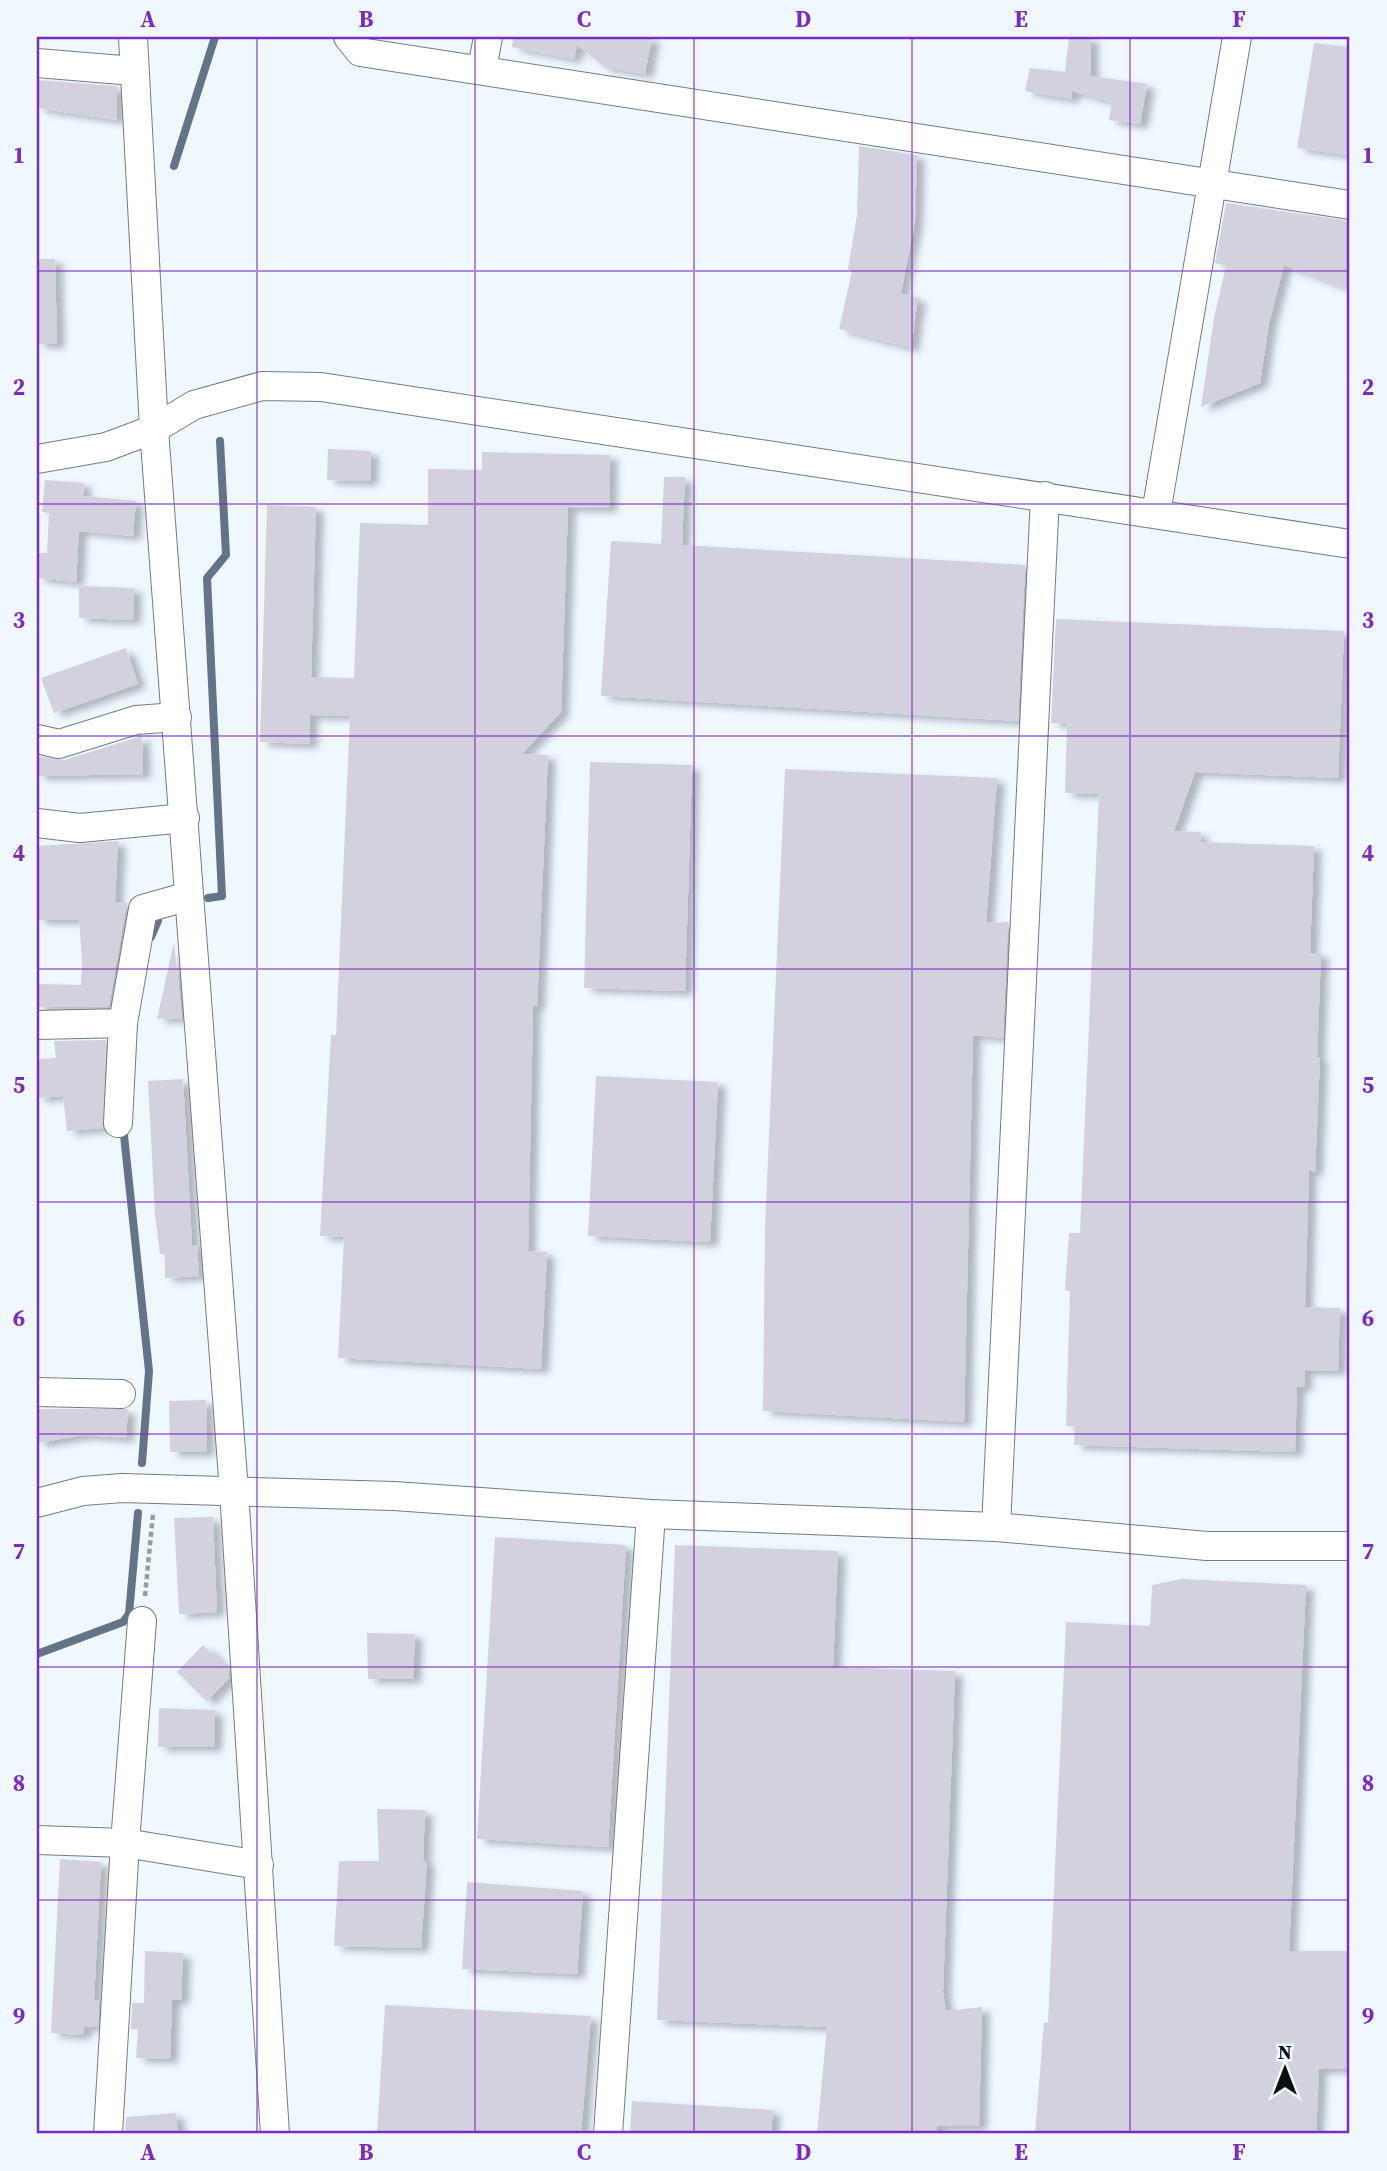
<svg xmlns="http://www.w3.org/2000/svg" width="1387" height="2171" viewBox="0 0 1387 2171" font-family="'Source Serif 4',serif">
<style>
.lines{fill:none;stroke-linecap:round;stroke-linejoin:round}
.stream{stroke:#647488;stroke-width:8}
.building{fill:#d2d1dd;filter:url(#shadow)}
.minor-casing{stroke:#737c83;stroke-width:30}
.path{stroke:#959ba1;stroke-width:4.5;stroke-dasharray:5 3.5;stroke-linecap:butt}
.minor{stroke:#fff;stroke-width:28}
.grid{fill:none;stroke:#7b2cbf;stroke-width:2;stroke-opacity:0.55}
.neatline{fill:none;stroke:#7b2cbf;stroke-width:2.5}
.grid-label{font-size:23px;text-anchor:middle;font-weight:bold;fill:#7b2cbf}
</style>
<defs>
<filter id="shadow"><feDropShadow dx="8" dy="4.5" stdDeviation="3.5" flood-color="#0004"/></filter>
</defs>
<rect width="100%" height="100%" fill="#f0f8ff"/>
<g class="lines">
<g class="stream">
<polyline points="174,166 215,37"/>
<polyline points="208,898 222,896 207,578 226,555 220,441"/>
<polyline points="151,937 158,921"/>
<polyline points="123,1126 149,1371 142,1463"/>
<polyline points="37,1654 123,1622 129,1614 138,1513"/>
</g>
</g>
<g class="building">
<polygon points="513,37 652,37 645,74 605,67 577,45 574,59 512,47"/>
<polygon points="1069,37 1091,37 1091,76 1147,84 1140,124 1109,120 1112,102 1072,91 1071,99 1025,91 1030,68 1065,72"/>
<polygon points="1314,43 1350,47 1350,135 1346,155 1297,148"/>
<polygon points="37,80 117,86 117,120 37,108"/>
<polygon points="859,146 917,155 915,221 901,293 918,298 911,348 839,329 852,271 848,269 857,215"/>
<polygon points="1226,203 1350,221 1350,290 1284,265 1269,323 1260,383 1201,407 1214,318 1226,266 1215,263"/>
<polygon points="37,259 55,259 57,344 37,344"/>
<polygon points="328,449 371,451 370,481 327,480"/>
<polygon points="482,452 610,455 609,508 568,507 561,712 522,754 548,755 537,1006 533,1006 528,1251 547,1252 541,1369 338,1358 344,1237 320,1236 331,1035 336,1035 350,716 310,715 310,744 260,742 267,505 316,507 311,677 354,678 360,523 428,525 428,469 482,470"/>
<polygon points="664,477 685,477 682,545 1025,565 1018,721 601,696 611,541 661,544"/>
<polygon points="45,480 84,483 83,496 136,501 133,536 79,531 76,582 37,578 37,553 47,553 49,513 42,512"/>
<polygon points="79,586 134,588 133,620 79,618"/>
<polygon points="1056,619 1344,631 1338,778 1195,772 1174,831 1201,832 1200,842 1314,846 1310,953 1321,953 1317,1057 1320,1057 1315,1172 1309,1170 1305,1307 1340,1308 1338,1371 1305,1370 1304,1387 1297,1387 1295,1452 1074,1445 1075,1426 1066,1426 1070,1291 1065,1290 1069,1233 1080,1233 1099,794 1065,793 1067,724 1051,723"/>
<polygon points="126,648 138,684 54,713 41,678"/>
<polygon points="142,736 143,774 37,776 37,756 64,760"/>
<polygon points="590,762 692,765 685,991 584,988"/>
<polygon points="785,769 997,778 986,923 1008,922 1003,1038 973,1035 964,1422 763,1411 765,1227"/>
<polygon points="118,841 115,902 126,902 125,913 109,1006 37,1007 37,984 81,985 82,959 79,920 37,920 37,846"/>
<polygon points="174,942 182,1018 157,1019 163,992"/>
<polygon points="106,1040 103,1128 67,1131 63,1096 37,1098 37,1059 56,1058 54,1041"/>
<polygon points="596,1076 718,1082 710,1242 588,1236"/>
<polygon points="183,1079 192,1245 197,1245 199,1276 165,1278 165,1254 160,1254 155,1215 148,1081"/>
<polygon points="206,1400 207,1452 170,1452 169,1401"/>
<polygon points="37,1409 128,1409 126,1438 84,1435 37,1443"/>
<polygon points="213,1517 217,1612 179,1614 174,1518"/>
<polygon points="495,1537 626,1545 608,1847 477,1839"/>
<polygon points="675,1545 838,1551 833,1667 955,1671 943,1992 946,2011 982,2007 979,2126 937,2126 937,2134 817,2134 827,2027 657,2020"/>
<polygon points="1181,1579 1306,1585 1289,1951 1350,1951 1350,2069 1319,2069 1316,2134 1035,2134 1044,2022 1048,2023 1066,1622 1150,1626 1152,1585"/>
<polygon points="367,1633 415,1634 413,1679 368,1679"/>
<polygon points="203,1645 229,1670 229,1678 207,1701 177,1672"/>
<polygon points="159,1708 215,1710 214,1747 158,1747"/>
<polygon points="377,1809 425,1810 423,1861 427,1861 421,1948 334,1946 339,1861 379,1861"/>
<polygon points="60,1859 101,1862 94,2000 99,2000 98,2027 84,2026 83,2035 51,2033"/>
<polygon points="467,1882 583,1891 577,1974 462,1969"/>
<polygon points="145,1951 183,1953 181,2000 172,2000 170,2059 136,2058 138,2029 131,2029 132,2003 144,2003"/>
<polygon points="385,2005 591,2016 581,2134 377,2134"/>
<polygon points="632,2101 773,2110 771,2134 630,2134"/>
<polygon points="176,2113 178,2134 125,2134 126,2117"/>
</g>
<g class="lines">
<g class="minor-casing">
<g id="minor">
<polyline points="133,37 154,429 234,1491 275,2134"/>
<polyline points="348,37 360,52 1350,205"/>
<polyline points="37,63 134,71"/>
<polyline points="482,69 488,37"/>
<polyline points="37,459 106,447 154,429 194,405 262,386 321,387 1350,544"/>
<polyline points="1156,513 1237,37"/>
<polyline points="37,739 59,744 136,720 177,717"/>
<polyline points="37,823 80,828 185,818"/>
<polyline points="37,1025 123,1023 143,909 189,896"/>
<polyline points="118,1123 123,1023"/>
<polyline points="37,1392 121,1394"/>
<polyline points="37,1503 83,1491 122,1488 394,1496 651,1514 996,1527 1207,1546 1350,1546"/>
<polyline points="996,1527 1045,496"/>
<polyline points="37,1840 125,1843 259,1865"/>
<polyline points="108,2134 125,1843 142,1621"/>
<polyline points="608,2134 651,1514"/>
</g>
</g>
<polyline class="path" points="145,1596 153,1514"/>
<use href="#minor" class="minor"/>
</g>
<path class="grid" d="M 257,37 L 257,2134M 475,37 L 475,2134M 694,37 L 694,2134M 912,37 L 912,2134M 1130,37 L 1130,2134M 37,271 L 1350,271M 37,504 L 1350,504M 37,736 L 1350,736M 37,969 L 1350,969M 37,1202 L 1350,1202M 37,1434 L 1350,1434M 37,1667 L 1350,1667M 37,1900 L 1350,1900"/>
<rect width="1387" height="2171" fill="none" stroke="#f0f8ff" stroke-width="77"/>
<g transform="translate(1285 2069)" stroke="#f0f8ff" stroke-width="5" paint-order="stroke">
<path d="M0-5L12 26L0 18L-12 26Z" fill="#0c0f12"/>
<text y="-10" font-size="19" font-weight="bold" text-anchor="middle" fill="#0c0f12">N</text>
</g>
<rect x="38" y="38" width="1310" height="2094" class="neatline"/>
<g class="grid-label">
<text x="148" y="27">A</text>
<text x="366" y="27">B</text>
<text x="584" y="27">C</text>
<text x="803" y="27">D</text>
<text x="1021" y="27">E</text>
<text x="1239" y="27">F</text>
<text x="19" y="163">1</text>
<text x="1368" y="163">1</text>
<text x="19" y="395">2</text>
<text x="1368" y="395">2</text>
<text x="19" y="628">3</text>
<text x="1368" y="628">3</text>
<text x="19" y="861">4</text>
<text x="1368" y="861">4</text>
<text x="19" y="1093">5</text>
<text x="1368" y="1093">5</text>
<text x="19" y="1326">6</text>
<text x="1368" y="1326">6</text>
<text x="19" y="1559">7</text>
<text x="1368" y="1559">7</text>
<text x="19" y="1791">8</text>
<text x="1368" y="1791">8</text>
<text x="19" y="2024">9</text>
<text x="1368" y="2024">9</text>
<text x="148" y="2160">A</text>
<text x="366" y="2160">B</text>
<text x="584" y="2160">C</text>
<text x="803" y="2160">D</text>
<text x="1021" y="2160">E</text>
<text x="1239" y="2160">F</text>
</g>
</svg>
